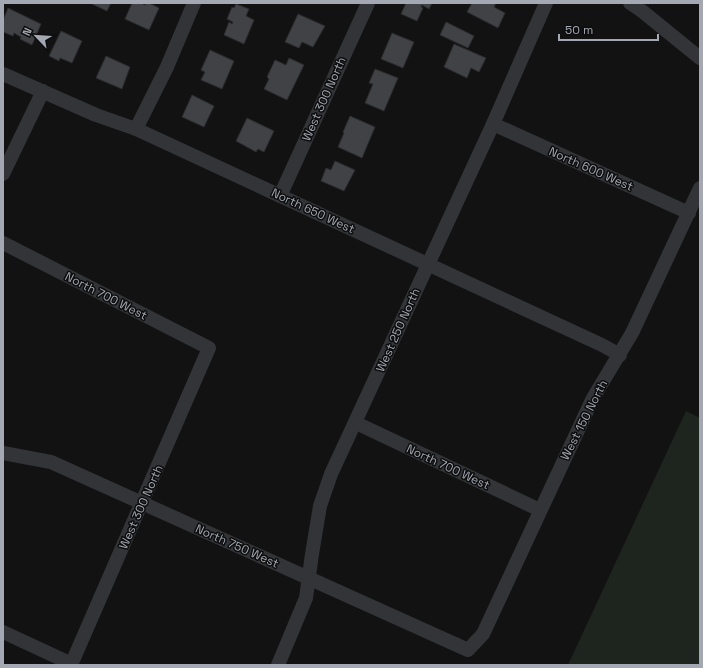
<svg xmlns="http://www.w3.org/2000/svg" width="703" height="668" viewBox="0 0 703 668" font-family="'Space Grotesk',sans-serif">
<style>
.green{fill:#1e251f}
.building{fill:#414246;stroke:#2c2c2f}
.lines{fill:none;stroke-linecap:round;stroke-linejoin:round}
.minor{stroke:#333437;stroke-width:14}
.labels{text-anchor:middle;dominant-baseline:central;stroke-width:3;stroke-linejoin:round;paint-order:stroke}
.street-label{font-size:12px;fill:#a4a8b2;stroke:#0d0d0e}
</style>
<rect width="100%" height="100%" fill="#121213"/>
<polygon class="green" points="686,411 700,418 700,665 568,665"/>
<g class="building">
<polygon points="90,3 111,3 107,11"/>
<polygon points="132,3 141,3 145,5 146,3 149,3 159,8 149,30 125,19"/>
<polygon points="406,3 432,3 429,9 422,5 421,7 423,8 417,21 401,14"/>
<polygon points="472,3 496,3 494,7 505,13 498,28 467,12"/>
<polygon points="236,4 249,9 246,16 254,20 244,44 224,35 229,22 232,24 233,22 227,19 232,7 234,8"/>
<polygon points="8,8 41,24 32,45 20,39 21,37 14,33 13,36 3,32 3,20"/>
<polygon points="298,14 325,26 313,47 302,42 299,48 285,42"/>
<polygon points="446,22 474,36 468,48 440,35"/>
<polygon points="61,31 82,41 72,63 60,58 59,61 49,56"/>
<polygon points="392,33 414,42 403,68 381,59"/>
<polygon points="454,44 486,58 479,72 471,68 467,78 444,67"/>
<polygon points="210,50 234,61 222,89 201,80 205,72 201,70"/>
<polygon points="106,56 130,67 122,89 96,78"/>
<polygon points="289,58 304,65 287,100 264,89 269,79 267,77 275,60 286,65"/>
<polygon points="375,69 398,78 384,111 365,103 373,84 369,83"/>
<polygon points="192,95 214,106 204,127 182,117"/>
<polygon points="350,116 375,127 362,158 338,147 344,133 343,132"/>
<polygon points="247,118 274,131 264,152 258,149 256,152 236,141"/>
<polygon points="335,161 355,170 344,191 321,181 326,168 331,170"/>
</g>
<g class="lines">
<g class="minor">
<polyline points="630,3 642,11 700,58"/>
<polyline points="3,74 96,115 136,129 602,345 620,355"/>
<polyline points="493,124 689,213"/>
<polyline points="136,129 167,67 194,3"/>
<polyline points="3,174 43,91"/>
<polyline points="280,196 368,3"/>
<polyline points="3,243 209,348 71,665"/>
<polyline points="356,423 540,510"/>
<polyline points="3,453 51,462 468,650 483,634 593,398 632,333 700,188"/>
<polyline points="3,632 72,664"/>
<polyline points="278,665 306,598 312,554 320,506 331,474 493,124 546,3"/>
</g>
</g>
<g class="labels">
<g class="street-label">
<text transform="translate(324 99) rotate(-66)">West 300 North</text>
<text transform="translate(591 169) rotate(24)">North 600 West</text>
<text transform="translate(313 211) rotate(25)">North 650 West</text>
<text transform="translate(106 296) rotate(27)">North 700 West</text>
<text transform="translate(398 330) rotate(-66)">West 250 North</text>
<text transform="translate(584 420) rotate(-63)">West 150 North</text>
<text transform="translate(448 467) rotate(25)">North 700 West</text>
<text transform="translate(141 507) rotate(-66)">West 300 North</text>
<text transform="translate(237 546) rotate(24)">North 750 West</text>
</g>
</g>
<rect width="703" height="668" fill="none" stroke="#a4a8b2" stroke-width="8"/>
<g transform="translate(36 36) rotate(295)" stroke="#0d0d0e" stroke-width="3" paint-order="stroke">
<path d="M0-3L7 15L0 10L-7 15Z" fill="#a4a8b2"/>
<text y="-6" font-size="11" font-weight="bold" text-anchor="middle" fill="#a4a8b2">N</text>
</g>
<path d="M559 34v6h99v-6" fill="none" stroke="#a4a8b2" stroke-width="2"/>
<text x="565" y="34" font-size="12" fill="#a4a8b2" stroke="#0d0d0e" stroke-width="3" paint-order="stroke">50 m</text>
</svg>
